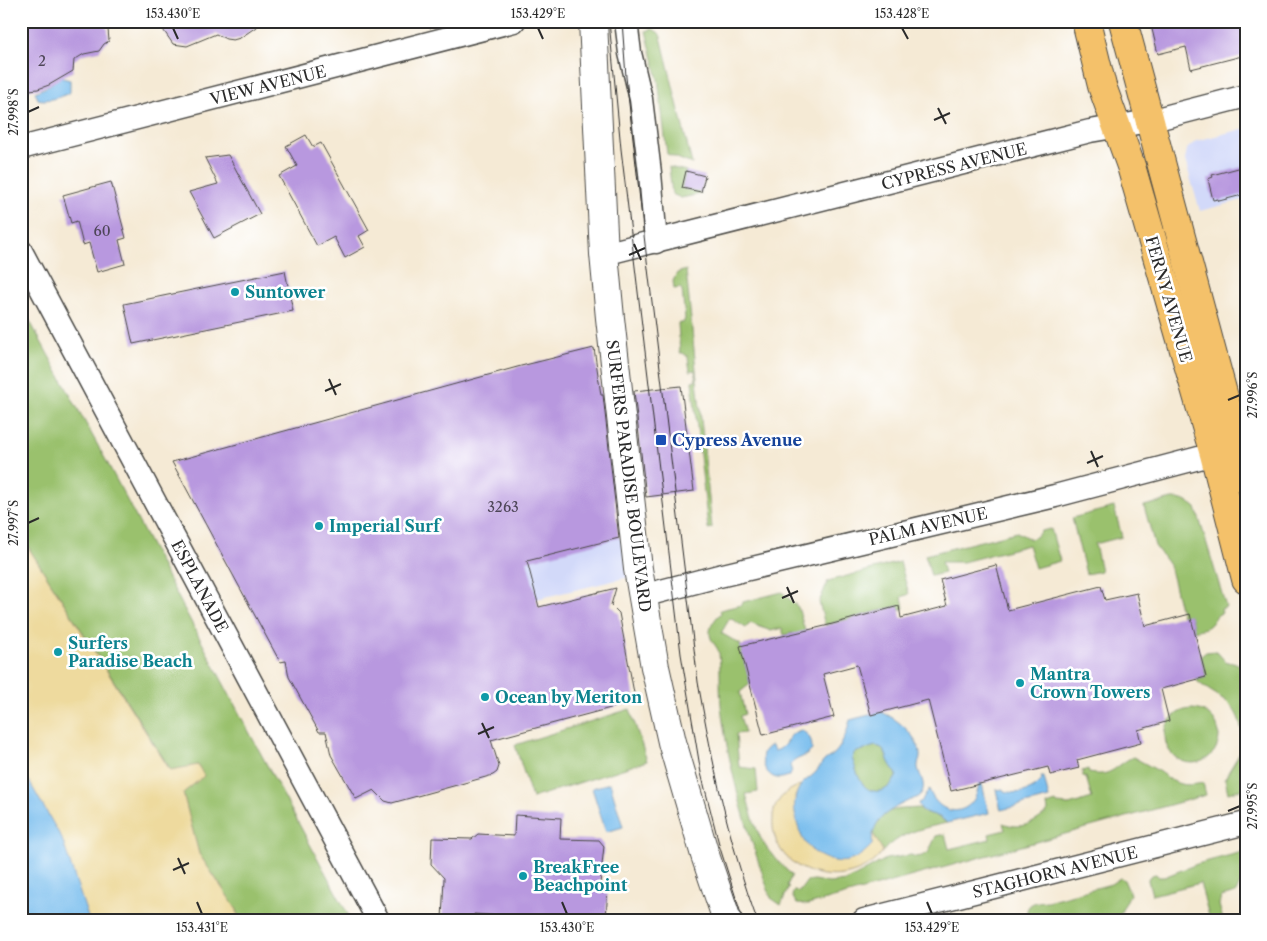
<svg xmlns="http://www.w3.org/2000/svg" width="1267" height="941" viewBox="0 0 1267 941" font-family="'Libre Caslon Text',serif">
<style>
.built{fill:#d2d9f9}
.green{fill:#9ac16d;stroke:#62764c}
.sand{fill:#eeda9e;stroke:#8c8264}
.water{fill:#76bced;stroke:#50748c;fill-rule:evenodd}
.building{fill:#b898df}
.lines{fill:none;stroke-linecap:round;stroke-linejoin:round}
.minor-casing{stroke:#494844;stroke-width:25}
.tertiary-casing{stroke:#494844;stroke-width:30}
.trunk-casing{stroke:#494844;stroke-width:30}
.minor{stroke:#fff;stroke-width:22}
.tertiary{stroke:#fff;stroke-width:28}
.trunk{stroke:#f4c16a;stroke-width:28}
.tram{stroke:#2b2b2b;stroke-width:1}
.ticks{fill:none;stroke:#2b2b2b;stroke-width:2}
.culture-dot{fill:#0f9aa8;stroke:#fff;stroke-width:2}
.transit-dot{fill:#1a4fb4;stroke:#fff;stroke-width:2}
.labels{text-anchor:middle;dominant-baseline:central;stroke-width:5;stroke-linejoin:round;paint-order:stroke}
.number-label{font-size:14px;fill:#4e4658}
.street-label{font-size:16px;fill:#2b2b2b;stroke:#fff}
.culture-label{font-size:16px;font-weight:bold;fill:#0d838f;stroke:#fff;text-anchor:start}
.transit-label{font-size:16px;font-weight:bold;fill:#164399;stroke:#fff;text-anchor:start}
.neatline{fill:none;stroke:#2b2b2b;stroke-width:2}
.ticks-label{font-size:12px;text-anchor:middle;fill:#2b2b2b}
</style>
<rect width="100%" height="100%" fill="#fff"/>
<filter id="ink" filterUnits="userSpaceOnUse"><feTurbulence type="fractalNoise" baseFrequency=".02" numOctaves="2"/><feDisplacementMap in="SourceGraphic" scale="10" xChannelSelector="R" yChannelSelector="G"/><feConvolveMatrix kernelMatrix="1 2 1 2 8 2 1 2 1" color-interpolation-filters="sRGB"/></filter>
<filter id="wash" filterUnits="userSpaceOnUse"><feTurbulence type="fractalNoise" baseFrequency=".0096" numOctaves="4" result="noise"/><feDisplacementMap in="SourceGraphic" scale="20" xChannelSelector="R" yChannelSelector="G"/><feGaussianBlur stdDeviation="1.12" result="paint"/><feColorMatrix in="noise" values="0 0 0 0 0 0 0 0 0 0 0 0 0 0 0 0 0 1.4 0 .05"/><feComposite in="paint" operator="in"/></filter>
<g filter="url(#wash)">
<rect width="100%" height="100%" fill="#f5ead5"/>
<g class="built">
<polygon points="1246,128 1246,199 1200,211 1185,160 1187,149 1196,141"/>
<polygon points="621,537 629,577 458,618 445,581"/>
</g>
<g class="green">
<polygon points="653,29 659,33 661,37 692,164 667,154 658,79 646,31"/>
<polygon points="669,167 686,171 682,188 701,192 701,194 681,198 672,194"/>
<polygon points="686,270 712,528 708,529 692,381 696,380 695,370 690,371 688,357 683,353 680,353 678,323 683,323 685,319 682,290 680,288 674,289 673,281 677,273"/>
<polygon points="21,305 108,464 248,730 351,920 238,920 237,910 199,854 183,793 203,776 198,765 171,770 21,536"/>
<path d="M 1172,499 C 1182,499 1188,501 1196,508 L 1226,607 L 1221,609 L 1222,613 C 1215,615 1215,620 1210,625 C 1206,629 1200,629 1194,631 L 1190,615 L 1182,616 L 1169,565 L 1155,546 L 1144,506 Z"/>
<polygon points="1114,507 1122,537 1095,544 1101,571 1086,574 1072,518"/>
<polygon points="1051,529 1060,561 1035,568 1028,545 963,562 941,562 944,573 931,576 925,555 1017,532 1030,539 1036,537 1041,531"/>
<polygon points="900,562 909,594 902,597 904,608 899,610 898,606 825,625 819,602 828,581"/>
<path d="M 782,592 L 798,607 L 810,648 L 798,651 L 793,633 L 784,635 L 782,628 L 771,631 L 750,623 L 746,628 L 730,618 L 721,633 L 740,644 L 750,684 L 740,692 L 745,714 L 740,716 L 745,733 L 736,734 L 739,767 L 756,769 L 758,792 L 746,794 C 757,834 760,846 792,875 L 787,886 L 789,887 L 781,905 L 771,898 C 750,839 730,777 722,714 C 719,694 721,673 719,653 C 718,646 709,641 710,632 C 710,625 716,618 721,613 L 720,610 L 741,605 L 743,602 Z"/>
<path d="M 1216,651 L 1225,661 L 1240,665 L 1246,684 L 1246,788 L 1228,793 L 1225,779 C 1229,769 1236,761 1240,752 C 1246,736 1240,713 1227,702 C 1217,694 1205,689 1196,680 L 1206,677 L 1201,656 L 1206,652 Z"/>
<circle cx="1192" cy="736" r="27"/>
<polygon points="630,709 647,761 532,798 515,745"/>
<path d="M 875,746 C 887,747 885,755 890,764 C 892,768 895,770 897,775 C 893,782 888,790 880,791 C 861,795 857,772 852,758 L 854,753 Z"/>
<path d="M 1133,757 C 1140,761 1148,765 1155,769 C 1175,782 1177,788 1203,783 L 1206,795 L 808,905 L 797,904 L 792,896 L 794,890 L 799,892 L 807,881 L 814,880 L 829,883 L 846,881 L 886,859 L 911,855 L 916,857 L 922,856 L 928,853 L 936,836 L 945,834 L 949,849 L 990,839 L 989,834 L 1005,830 L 1003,823 C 1020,830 1035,824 1048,811 L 1047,805 L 1056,802 L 1057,804 L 1069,805 L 1092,798 L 1086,777 L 1083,776 L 1082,771 L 1088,769 L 1089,773 C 1113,778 1115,765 1133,757 Z"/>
<path d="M 920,808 L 922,812 L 935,815 L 947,823 C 920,829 904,831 883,851 L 872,832 C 887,806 892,810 920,808 Z"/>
<polygon points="1246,851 1246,871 1236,893 1221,897 1219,905 1223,920 1210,920 1200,883 1152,895 1148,880 1151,875 1156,874 1159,877 1164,877 1197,864"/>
<path d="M 1120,878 L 1124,880 L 1130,894 L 1117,920 L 1027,919 C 1025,903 1033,902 1047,901 L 1111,884 Z"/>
</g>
<g class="sand">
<polygon points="21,536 170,770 198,765 204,776 183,793 199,854 237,910 238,920 21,920"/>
<path d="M 801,785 L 795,797 L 811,850 L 835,861 L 872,832 L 883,851 C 851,896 768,876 773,817 C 774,801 786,790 801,785 Z"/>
</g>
<g class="water">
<path d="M 59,77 L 70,80 L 70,92 C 63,97 45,102 38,99 L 35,92 L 49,86 Z"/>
<path d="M 881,712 C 897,718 921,738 920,757 C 920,761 917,764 918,768 C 920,777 927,785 921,794 C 918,798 913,799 908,801 C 886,812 872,819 872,845 C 861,856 851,864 835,861 C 821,859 807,849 802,837 C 795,821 790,800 801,785 C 804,781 811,777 815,773 C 819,769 821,764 824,761 C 827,758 831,757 834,754 C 843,745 847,732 850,720 ZM 875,746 C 887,747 885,755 890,764 C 892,768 895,770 897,775 C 894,782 888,790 880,791 C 861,794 857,772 852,758 L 854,753 Z"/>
<path d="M 801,730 C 810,735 812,740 812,750 C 806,758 796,757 790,765 L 792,772 L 789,776 C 785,777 781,779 777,778 C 766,776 759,760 764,751 C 766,748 768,747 771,745 L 775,751 C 789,747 786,733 801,730 Z"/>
<polygon points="21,767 62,839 89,920 21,920"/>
<path d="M 1041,777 L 1044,777 L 1049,798 L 1001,810 L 996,790 L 1003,789 L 1004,791 C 1019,795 1032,792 1042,780 Z"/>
<polygon points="610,783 623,827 606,832 592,788"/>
<path d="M 979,784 L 982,784 L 989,813 L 947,823 C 944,820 941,817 937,816 C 928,812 922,814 918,803 L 922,801 L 929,789 C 940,820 975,817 979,784 Z"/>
</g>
<g id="blocks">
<g class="building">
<polygon points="21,21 98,21 108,29 109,41 104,44 99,51 84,54 74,60 73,71 49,85 38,89 21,91"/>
<polygon points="157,21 265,21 240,38 233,40 226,39 216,34 187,46 173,44"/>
<polygon points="1150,21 1246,21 1246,55 1191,69 1186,47 1158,54"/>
<polygon points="306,135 313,147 321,143 369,230 359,236 365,247 345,258 334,237 317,246 279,176 297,166 286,146"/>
<polygon points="228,155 260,214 214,238 189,192 218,184 205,158"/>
<polygon points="1246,166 1246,194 1219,201 1218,199 1213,200 1208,179 1213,177 1212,175"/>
<polygon points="686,171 705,176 701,192 682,188"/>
<polygon points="111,182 126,238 119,240 125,264 97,272 89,243 83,245 77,221 71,223 63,195"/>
<polygon points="285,271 293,311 133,344 124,304"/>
<polygon points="594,348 601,395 603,395 619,538 527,561 539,607 616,588 611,605 619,613 634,693 633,702 491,740 499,766 497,772 493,775 392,803 385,801 374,790 356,799 331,755 326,732 319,732 289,677 286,661 280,662 172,462 521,366"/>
<polygon points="681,386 694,491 646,497 634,391"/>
<polygon points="996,565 1008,610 1101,586 1105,600 1137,593 1145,626 1190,614 1206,677 1161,689 1169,721 1138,730 1141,743 1077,760 1079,768 1050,775 1048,767 951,791 928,700 871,715 857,665 823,674 834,717 763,735 740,646 825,626 899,606 901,618 947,606 940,580"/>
<polygon points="515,815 561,818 560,839 599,840 604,846 600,884 608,885 606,920 512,920 513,917 474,914 474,920 442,920 444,878 431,864 432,838 472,839 478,834 514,836"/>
</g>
</g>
</g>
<g filter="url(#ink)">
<use href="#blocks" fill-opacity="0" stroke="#494844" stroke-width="1"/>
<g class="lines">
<g class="minor-casing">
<g id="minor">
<polyline points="626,21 630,53 641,99 650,173 656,242"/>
<polyline points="21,148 514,21"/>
<polyline points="21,251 378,920"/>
<polyline points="604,254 1090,131 1149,121 1246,96"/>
<polyline points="642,596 719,576 1055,496 1214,454"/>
<polyline points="864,920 1246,823"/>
</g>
</g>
<g class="tertiary-casing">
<polyline id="tertiary" points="593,21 604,254 610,318 638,569 655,667 672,742 705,855 727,920"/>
</g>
<g class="trunk-casing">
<g id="trunk">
<polyline points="1086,21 1102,86 1131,166 1214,454 1246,579"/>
<polyline points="1123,21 1246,479"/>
</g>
</g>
<use href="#minor" class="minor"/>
<use href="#tertiary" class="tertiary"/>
<use href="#trunk" class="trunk"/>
<g class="tram">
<polyline points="609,21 621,149 681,654 701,773 720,848 743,920"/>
<path d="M 622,21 L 626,77 L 645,244 L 698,682 C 712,762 729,843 757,920"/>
</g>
</g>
</g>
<path class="ticks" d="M 173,28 L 178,39M 538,28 L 543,39M 902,28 L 908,39M 938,108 L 946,124M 28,112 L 39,107M 934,120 L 950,113M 634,244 L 641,260M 629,255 L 645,248M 329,379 L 336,395M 325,391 L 341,384M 1228,400 L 1240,395M 1091,451 L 1098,467M 1087,463 L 1103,456M 28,523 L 39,518M 787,587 L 794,603M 782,598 L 798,591M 482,723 L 489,738M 478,734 L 494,727M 1228,811 L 1240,806M 178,858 L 185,874M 173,870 L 189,863M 197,902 L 202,914M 562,902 L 567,914M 927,902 L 932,914"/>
<g class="culture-dot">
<circle cx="235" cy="292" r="5"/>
<circle cx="319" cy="526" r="5"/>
<circle cx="58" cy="652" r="5"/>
<circle cx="1020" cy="683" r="5"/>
<circle cx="485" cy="697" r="5"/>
<circle cx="523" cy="876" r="5"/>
</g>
<rect class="transit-dot" x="655" y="434" width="12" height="12" rx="2.5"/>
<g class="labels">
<g class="number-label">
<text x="42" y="61">2</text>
<text x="102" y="231">60</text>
<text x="503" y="507">3263</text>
</g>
<g class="street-label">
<text transform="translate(268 85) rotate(-14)">VIEW AVENUE</text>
<text transform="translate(954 166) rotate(-14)">CYPRESS AVENUE</text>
<text transform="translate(1169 299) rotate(74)">FERNY AVENUE</text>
<text transform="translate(629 476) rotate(83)">SURFERS PARADISE BOULEVARD</text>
<text transform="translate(928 526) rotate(-13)">PALM AVENUE</text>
<text transform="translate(200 586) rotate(62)">ESPLANADE</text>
<text transform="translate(1055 872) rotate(-14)">STAGHORN AVENUE</text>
</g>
<g class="culture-label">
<text x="245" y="292">Suntower</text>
<text x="329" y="526">Imperial Surf</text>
<text x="68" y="643">Surfers<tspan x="68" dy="18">Paradise Beach</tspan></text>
<text x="1030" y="674">Mantra<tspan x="1030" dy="18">Crown Towers</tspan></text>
<text x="495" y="697">Ocean by Meriton</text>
<text x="533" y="867">BreakFree<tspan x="533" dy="18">Beachpoint</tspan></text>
</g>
<g class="transit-label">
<text x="672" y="440">Cypress Avenue</text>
</g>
</g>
<rect width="1267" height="941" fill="none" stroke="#fff" stroke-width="55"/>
<rect x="28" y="28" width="1212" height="886" class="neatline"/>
<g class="ticks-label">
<text x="173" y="18">153.430°E</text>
<text x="538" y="18">153.429°E</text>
<text x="902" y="18">153.428°E</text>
<text transform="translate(14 112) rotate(-90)" y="4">27.998°S</text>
<text transform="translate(1253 395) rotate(-90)" y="4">27.996°S</text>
<text transform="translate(14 523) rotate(-90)" y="4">27.997°S</text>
<text transform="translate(1253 806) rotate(-90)" y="4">27.995°S</text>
<text x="202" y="932">153.431°E</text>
<text x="567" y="932">153.430°E</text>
<text x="932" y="932">153.429°E</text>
</g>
</svg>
